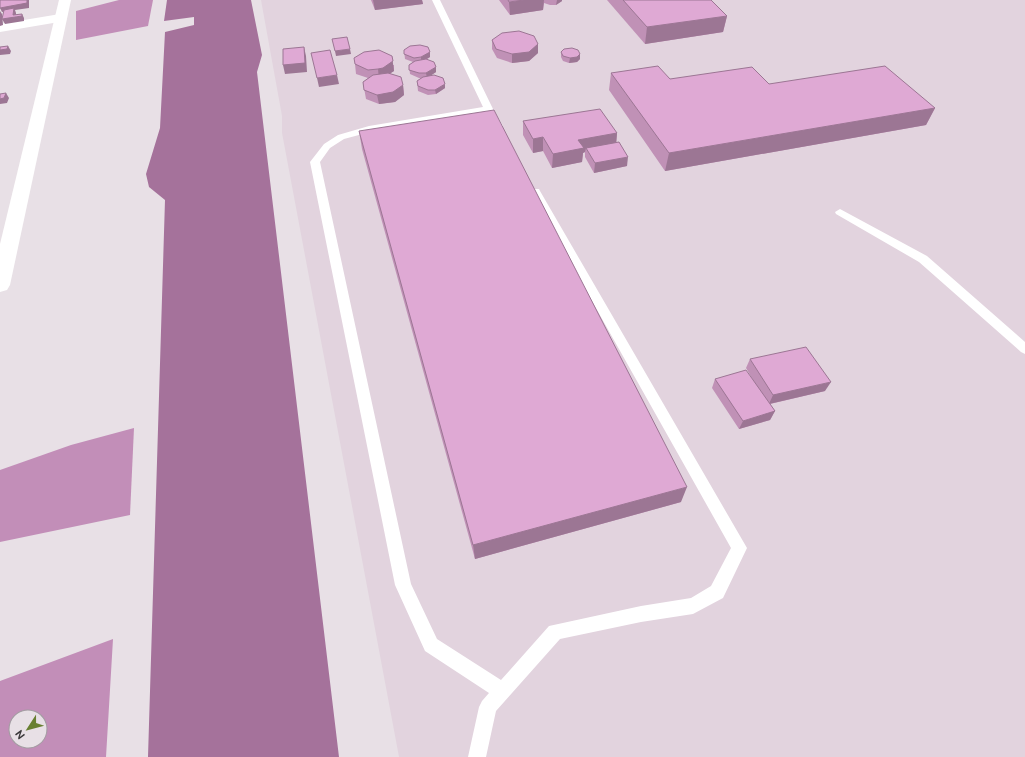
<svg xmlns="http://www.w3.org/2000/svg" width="1025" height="757" viewBox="0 0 1025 757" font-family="Ubuntu,sans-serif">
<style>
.built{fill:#e2d3de}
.forest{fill:#c28eb8;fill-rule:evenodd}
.water{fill:#a5729b}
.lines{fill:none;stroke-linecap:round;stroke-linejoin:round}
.lane{fill:#fff;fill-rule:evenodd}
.street{fill:#fff;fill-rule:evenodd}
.primary{fill:#fff;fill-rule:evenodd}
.wall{fill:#c091b6}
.shaded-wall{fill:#9c7694}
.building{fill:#dfa9d4;stroke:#9c7694}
</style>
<rect width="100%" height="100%" fill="#e8e0e6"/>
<polygon class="built" points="261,0 1025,0 1025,757 399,757 282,133 282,116"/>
<g class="forest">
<polygon points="119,0 153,0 148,26 76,40 76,11"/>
<polygon points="134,428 130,515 0,542 0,470 71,445"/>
<path d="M 113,639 L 106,757 L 0,757 L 0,681 ZM 16,717 L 40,717 L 40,741 L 16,741 Z"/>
</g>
<polygon class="water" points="167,0 251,0 262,55 257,72 339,757 148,757 165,200 149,187 146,174 160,128 165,32 194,25 194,17 164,21"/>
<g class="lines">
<g class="lane">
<polygon points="432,0 440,0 493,109 503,126 501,128 495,128 485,112 370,132 344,139 330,148 320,162 411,584 437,639 501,680 549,626 641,606 691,598 711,586 731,548 530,191 531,189 539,189 540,191 747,548 723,598 693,614 641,622 560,639 496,711 486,757 468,757 479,707 482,701 489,693 425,651 395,585 310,162 324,144 338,135 369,126 483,107"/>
<polygon points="840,209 927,256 1025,342 1025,354 1021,352 919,262 836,214 835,212"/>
</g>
<polygon class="street" points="60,14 65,15 66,18 65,21 0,32 0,24"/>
<polygon class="primary" points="59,0 71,0 10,285 7,290 0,292 0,244"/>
</g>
<g class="wall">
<polygon points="371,0 422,0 423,4 375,10"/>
<polygon points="499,0 562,0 562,1 556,5 550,5 544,3 543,10 510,15"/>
<polygon points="607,0 711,0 727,16 723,32 645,44"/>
<polygon points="492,40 538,44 538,53 529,61 512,63 497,58 492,49"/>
<polygon points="404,50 430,52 430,57 426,60 436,67 436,72 430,76 445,88 436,94 428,95 418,91 417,81 421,78 419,78 410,74 409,65 413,62 405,59"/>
<polygon points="561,52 580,54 580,59 577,62 569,63 563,61 561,57"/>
<polygon points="355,64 394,65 394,71 390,73 403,85 404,95 395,102 379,104 366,99 363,82 368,78 356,74"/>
<polygon points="611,73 670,79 769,84 935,108 926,125 665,171 609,90"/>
<polygon points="523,121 617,133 616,142 627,166 594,173 585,157 585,152 583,153 582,162 552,168 543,151 533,153 523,135"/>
<polygon points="359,131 681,502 475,559 362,149"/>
<polygon points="750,359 825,391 770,404 775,411 770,420 739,429 712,388 715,379 754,382 746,368"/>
</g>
<g class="shaded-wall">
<polygon points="27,0 29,0 29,8 15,10 16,13 16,17 22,14 24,18 24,21 5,24 2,19 13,15 13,10 2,12 0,8"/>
<polygon points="373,0 422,0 423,4 375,10"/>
<polygon points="524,0 544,0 543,10 510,15 509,2"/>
<polygon points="557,0 562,0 562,1 556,5"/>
<polygon points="0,11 2,14 3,25 0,26"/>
<polygon points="727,16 723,32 645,44 647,27"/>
<polygon points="538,44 538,53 529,61 512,63 512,54"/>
<polygon points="8,46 11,51 10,54 0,55 0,50"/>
<polygon points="304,47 306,56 307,72 285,74 283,65"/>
<polygon points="350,49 351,54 336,56 335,51"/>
<polygon points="430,52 430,57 421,62 421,57"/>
<polygon points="580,54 580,59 577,62 569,63 570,58"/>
<polygon points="392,56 394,71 385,77 379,79 378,69"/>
<polygon points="436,67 436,72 427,78 426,73"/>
<polygon points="337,75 339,84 319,87 317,78"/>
<polygon points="445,84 445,88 436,94 435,90"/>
<polygon points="403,85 404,95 395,102 379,104 377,95"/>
<polygon points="6,93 9,98 7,103 0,104 0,99"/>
<polygon points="935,108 926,125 665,171 669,153"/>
<polygon points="617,133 616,147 586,148 585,152 583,153 582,162 552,168 553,154 578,140"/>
<polygon points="543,137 543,151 533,153 533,139"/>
<polygon points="628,157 627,166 594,173 595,163"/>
<polygon points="831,382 825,391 769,404 773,395"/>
<polygon points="775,411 770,420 739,429 743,421"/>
<polygon points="687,487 681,502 475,559 473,545"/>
</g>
<g class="building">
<polygon points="0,0 27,0 27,3 0,8"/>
<polygon points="508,0 524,0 509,2"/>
<polygon points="623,0 711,0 727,16 647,27"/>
<polygon points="14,8 13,15 22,14 22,16 2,19 4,10"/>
<polygon points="519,31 534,36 538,44 529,52 512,54 496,49 492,40 502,33"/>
<polygon points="347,37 350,49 335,51 332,39"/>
<polygon points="420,45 428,47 430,52 421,57 414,58 404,54 404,50 410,46"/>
<polygon points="8,46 7,49 0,50 0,47"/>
<polygon points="304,47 305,63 283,65 283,49"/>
<polygon points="572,48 578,50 580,54 577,57 570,58 563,56 561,52 564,49"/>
<polygon points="330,50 337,75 317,78 311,53"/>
<polygon points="379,50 392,56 393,61 383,68 378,69 368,70 355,64 354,58 364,52"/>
<polygon points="426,59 434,62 436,67 426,73 419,73 409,70 409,65 415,61"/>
<polygon points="658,66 670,79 752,67 769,84 885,66 935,108 669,153 611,73"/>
<polygon points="388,73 401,77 403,85 393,92 377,95 364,90 363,82 373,75"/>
<polygon points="434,75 443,78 445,84 435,90 428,90 418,86 417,81 423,77"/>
<polygon points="6,93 4,98 0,99 0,94"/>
<polygon points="600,109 617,133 578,140 584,148 553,154 543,137 533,139 523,121"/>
<polygon points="494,110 687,487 473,545 359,131"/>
<polygon points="619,142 628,157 595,163 586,148"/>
<polygon points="806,347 831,382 773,395 750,359"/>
<polygon points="746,370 775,411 743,421 715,379"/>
</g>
<g transform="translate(28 729) rotate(234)"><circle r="19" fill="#e8e0e6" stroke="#a29ca1"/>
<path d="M0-3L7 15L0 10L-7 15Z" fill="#687f31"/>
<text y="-6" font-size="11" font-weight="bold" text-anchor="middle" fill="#3a373a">N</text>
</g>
</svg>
